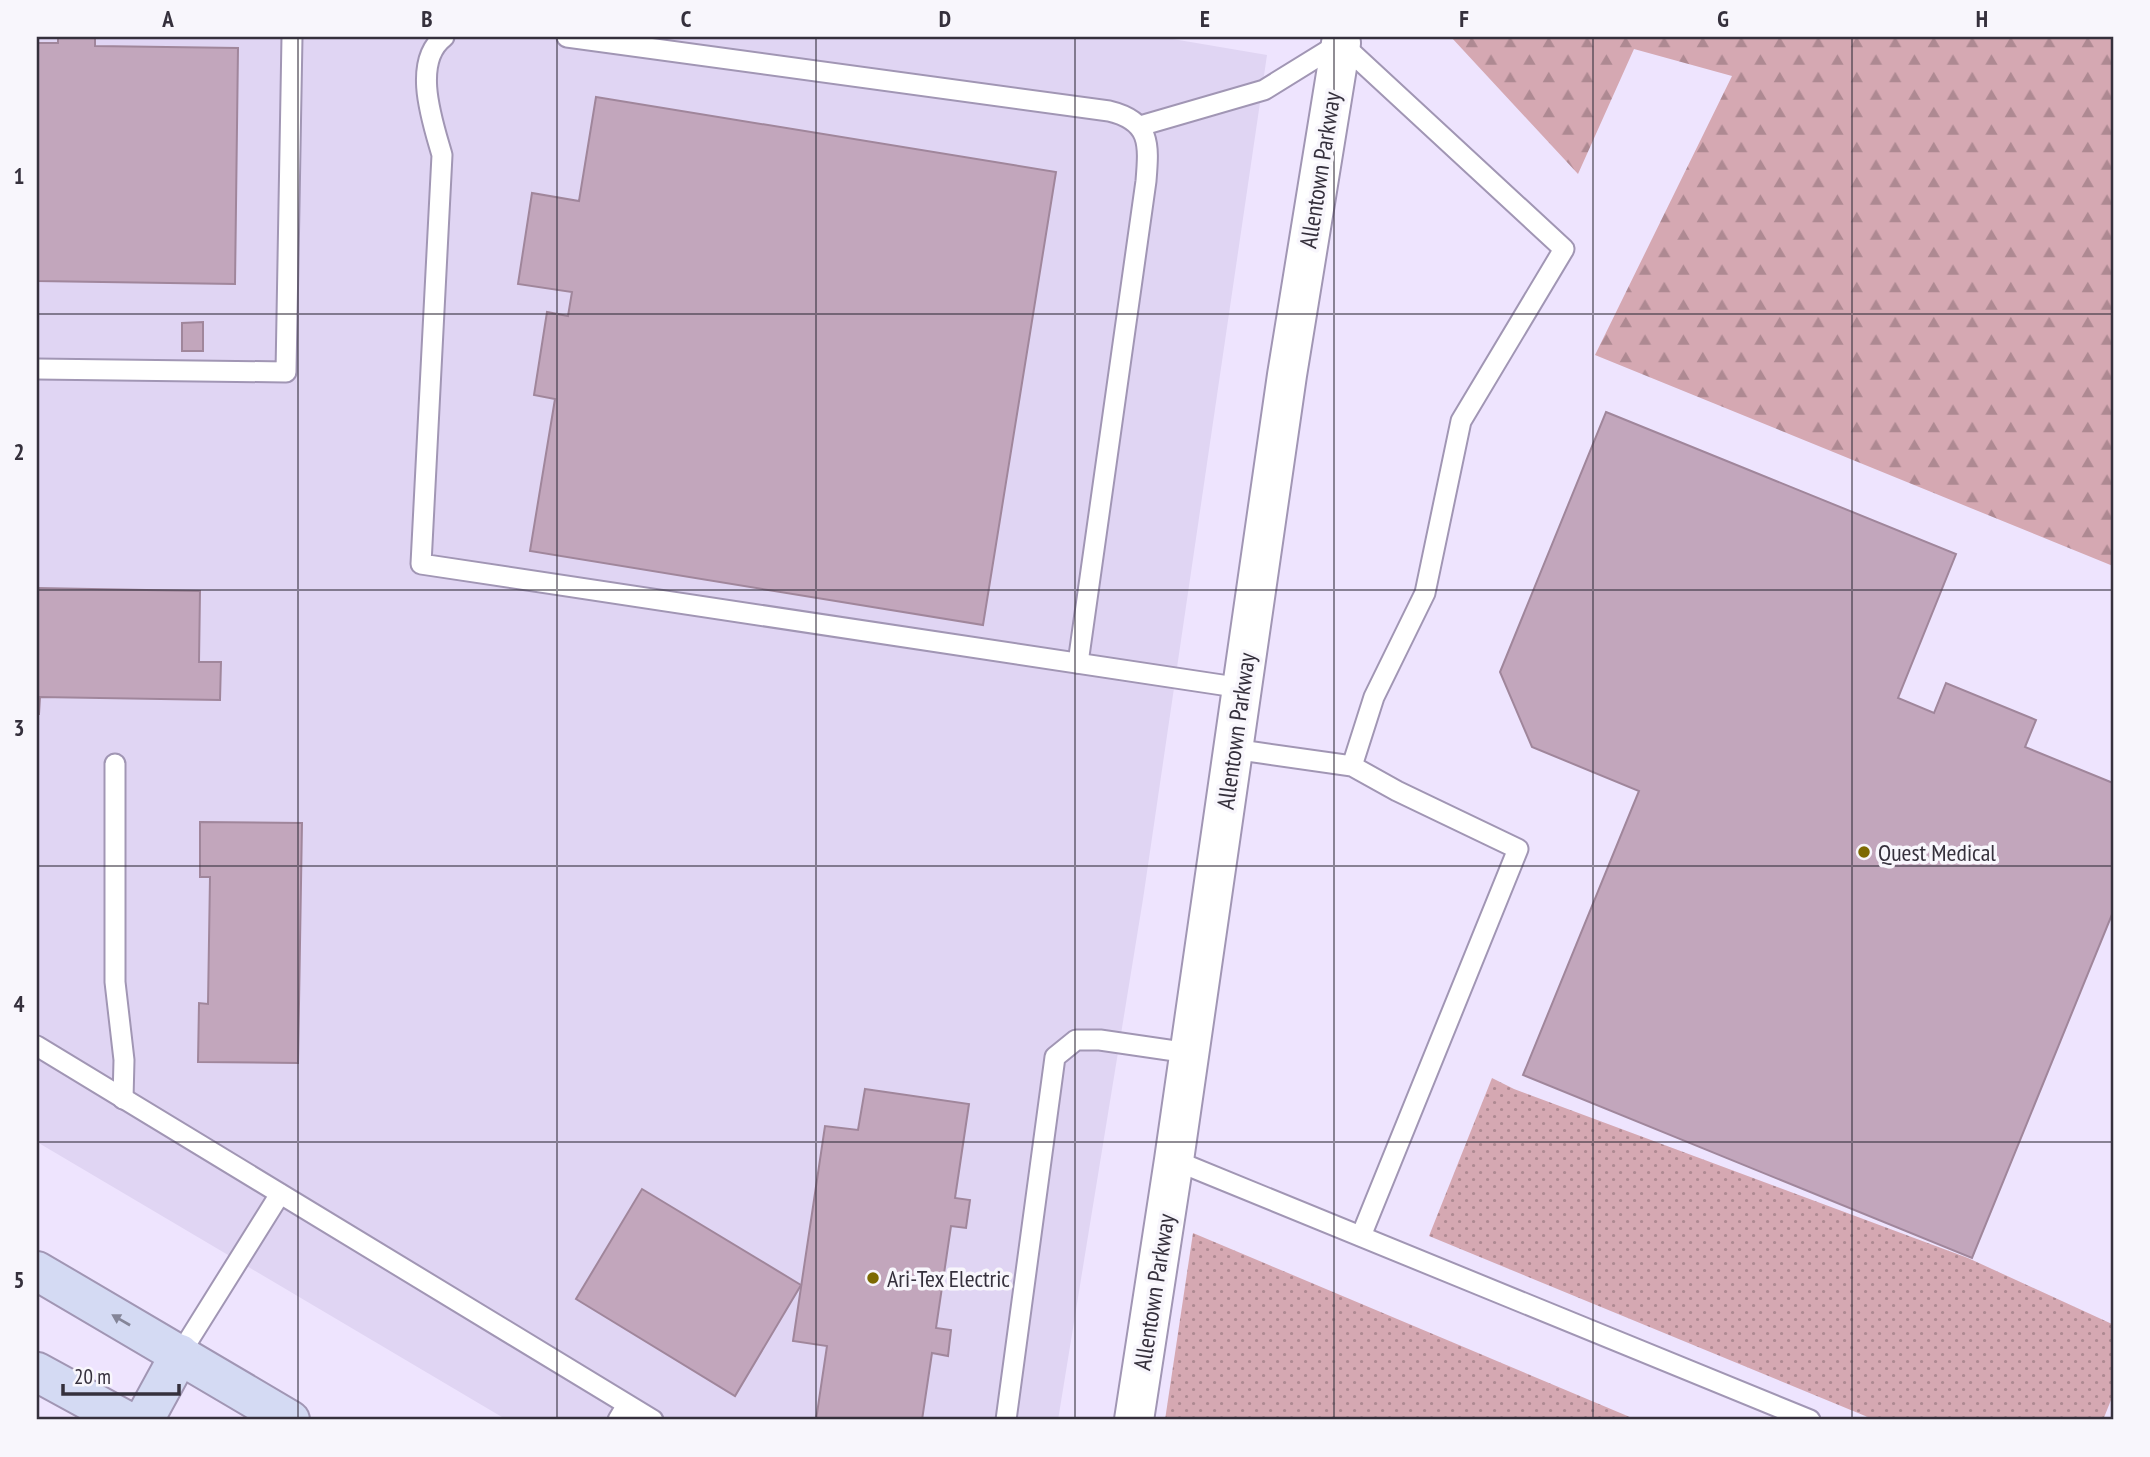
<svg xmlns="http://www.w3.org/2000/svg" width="2150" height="1457" viewBox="0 0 2150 1457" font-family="'PT Sans Narrow',sans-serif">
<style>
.built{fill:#e0d5f3}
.grass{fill:url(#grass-dots)}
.forest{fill:url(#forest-firs)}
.building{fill:#c2a6bc;stroke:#a0869b;stroke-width:2}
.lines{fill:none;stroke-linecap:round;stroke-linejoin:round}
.service-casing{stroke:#a196b4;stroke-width:23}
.minor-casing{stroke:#a196b4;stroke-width:42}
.secondary-casing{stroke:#a196b4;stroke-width:42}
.service{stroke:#fff;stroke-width:19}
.minor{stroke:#fff;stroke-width:38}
.secondary{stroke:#d4daf3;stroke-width:38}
.oneway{fill:#848598}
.grid{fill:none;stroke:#35303c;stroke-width:2;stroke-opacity:0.55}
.poi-dot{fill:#7d6a02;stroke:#f8f6fc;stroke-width:2.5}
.labels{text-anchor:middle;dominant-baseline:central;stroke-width:7;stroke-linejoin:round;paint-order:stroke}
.street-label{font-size:24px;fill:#35303c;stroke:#f8f6fc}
.poi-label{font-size:24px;fill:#35303c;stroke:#f8f6fc;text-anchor:start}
.neatline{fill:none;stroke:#35303c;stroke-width:2.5}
.grid-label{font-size:23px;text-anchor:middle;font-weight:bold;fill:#35303c}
</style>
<defs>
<pattern id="grass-dots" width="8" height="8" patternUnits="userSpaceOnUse" patternTransform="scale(1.75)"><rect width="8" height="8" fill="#d5a8b2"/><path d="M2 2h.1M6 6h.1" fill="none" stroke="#ae8992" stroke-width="1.8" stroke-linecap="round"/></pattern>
<pattern id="forest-firs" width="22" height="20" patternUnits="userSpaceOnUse" patternTransform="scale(1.75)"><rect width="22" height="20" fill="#d5a8b2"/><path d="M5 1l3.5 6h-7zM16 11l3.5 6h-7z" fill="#ae8992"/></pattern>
</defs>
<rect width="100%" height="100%" fill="#eee4fe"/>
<polygon class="built" points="37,37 1161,37 1267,55 1143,899 1058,1420 507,1420 37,1142"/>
<g class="grass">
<polygon points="1492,1078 1514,1089 1968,1258 2112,1324 2113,1395 2103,1420 1875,1420 1429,1236"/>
<polygon points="1193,1233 1637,1420 1165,1420"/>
</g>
<polygon class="forest" points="1451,37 2113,37 2113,566 1595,355 1732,76 1634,49 1578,174"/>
<g class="building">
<polygon points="58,37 95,37 95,46 238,48 235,284 37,281 37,43 58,43"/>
<polygon points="596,97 1056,172 983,625 530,551 555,399 534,395 547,312 568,316 572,292 518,284 532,193 579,201"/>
<polygon points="203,322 203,351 182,351 182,323"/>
<polygon points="1606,412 1956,554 1898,698 1934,713 1946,683 2036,720 2025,747 2113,783 2113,912 1972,1258 1523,1075 1639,791 1532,747 1500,672"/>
<polygon points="37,588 200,591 199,662 221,662 220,700 40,697 39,714 37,714"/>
<polygon points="200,822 302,823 298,1063 198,1062 199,1003 208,1004 210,877 200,877"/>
<polygon points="865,1089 969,1104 955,1198 970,1200 966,1228 951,1226 936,1328 951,1330 948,1356 932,1353 922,1420 816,1420 827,1346 793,1341 825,1126 858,1130"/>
<polygon points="642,1189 801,1285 735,1396 576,1299"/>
</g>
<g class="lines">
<g class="service-casing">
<g id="service">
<path d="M 444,37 C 411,62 433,123 442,155 L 421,564 L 1242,688"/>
<path d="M 567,37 L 1109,111 C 1151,121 1149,144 1146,181 L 1078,663"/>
<polyline points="1339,41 1564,249 1461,421 1425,593 1374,697 1352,766"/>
<polyline points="1140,126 1264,90 1340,43"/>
<polyline points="37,369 286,372 292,37"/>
<polyline points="1233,749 1352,766 1397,791 1518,849 1361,1236"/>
<polyline points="115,764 115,982 124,1060 123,1099"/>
<polyline points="37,1046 653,1420"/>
<polyline points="1174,1160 1810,1420"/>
<polyline points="180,1354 280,1194"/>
<polyline points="618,1420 627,1405"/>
<polyline points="1006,1420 1055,1057 1076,1040 1100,1040 1189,1053"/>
</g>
</g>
<g class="minor-casing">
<polyline id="minor" points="1134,1420 1174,1160 1287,375 1341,43"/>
</g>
<g class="secondary-casing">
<g id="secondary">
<polyline points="37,1271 290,1420"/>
<polyline points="37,1372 125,1420"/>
<polyline points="144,1420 180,1354"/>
</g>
</g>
<use href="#service" class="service"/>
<use href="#minor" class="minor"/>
<use href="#secondary" class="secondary"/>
</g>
<defs><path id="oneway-solid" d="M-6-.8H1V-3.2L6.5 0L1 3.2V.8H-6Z" transform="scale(1.75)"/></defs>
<use class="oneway" href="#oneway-solid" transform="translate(121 1320) rotate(-150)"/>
<path class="grid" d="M 298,37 L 298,1420M 557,37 L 557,1420M 816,37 L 816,1420M 1075,37 L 1075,1420M 1334,37 L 1334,1420M 1593,37 L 1593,1420M 1852,37 L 1852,1420M 37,314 L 2113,314M 37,590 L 2113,590M 37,866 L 2113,866M 37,1142 L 2113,1142"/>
<g class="poi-dot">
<circle cx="1864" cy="852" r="7"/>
<circle cx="873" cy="1278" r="7"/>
</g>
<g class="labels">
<g class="street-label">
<text transform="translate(1320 170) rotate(-81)">Allentown Parkway</text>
<text transform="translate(1236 731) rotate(-82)">Allentown Parkway</text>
<text transform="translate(1154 1292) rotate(-81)">Allentown Parkway</text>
</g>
<g class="poi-label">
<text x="1878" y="852">Quest Medical</text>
<text x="887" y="1278">Ari-Tex Electric</text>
</g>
</g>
<rect width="2150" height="1457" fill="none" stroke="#f8f6fc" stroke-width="77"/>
<path d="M63 1384v10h116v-10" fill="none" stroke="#35303c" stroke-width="3.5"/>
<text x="74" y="1384" font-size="21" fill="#35303c" stroke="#f8f6fc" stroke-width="5" paint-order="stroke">20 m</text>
<rect x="38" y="38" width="2074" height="1380" class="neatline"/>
<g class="grid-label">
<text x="168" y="27">A</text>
<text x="427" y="27">B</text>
<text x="686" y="27">C</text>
<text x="945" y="27">D</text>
<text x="1205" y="27">E</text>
<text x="1464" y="27">F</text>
<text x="1723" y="27">G</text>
<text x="1982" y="27">H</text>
<text x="19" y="184">1</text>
<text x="19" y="460">2</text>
<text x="19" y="736">3</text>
<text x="19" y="1012">4</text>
<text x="19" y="1288">5</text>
</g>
</svg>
